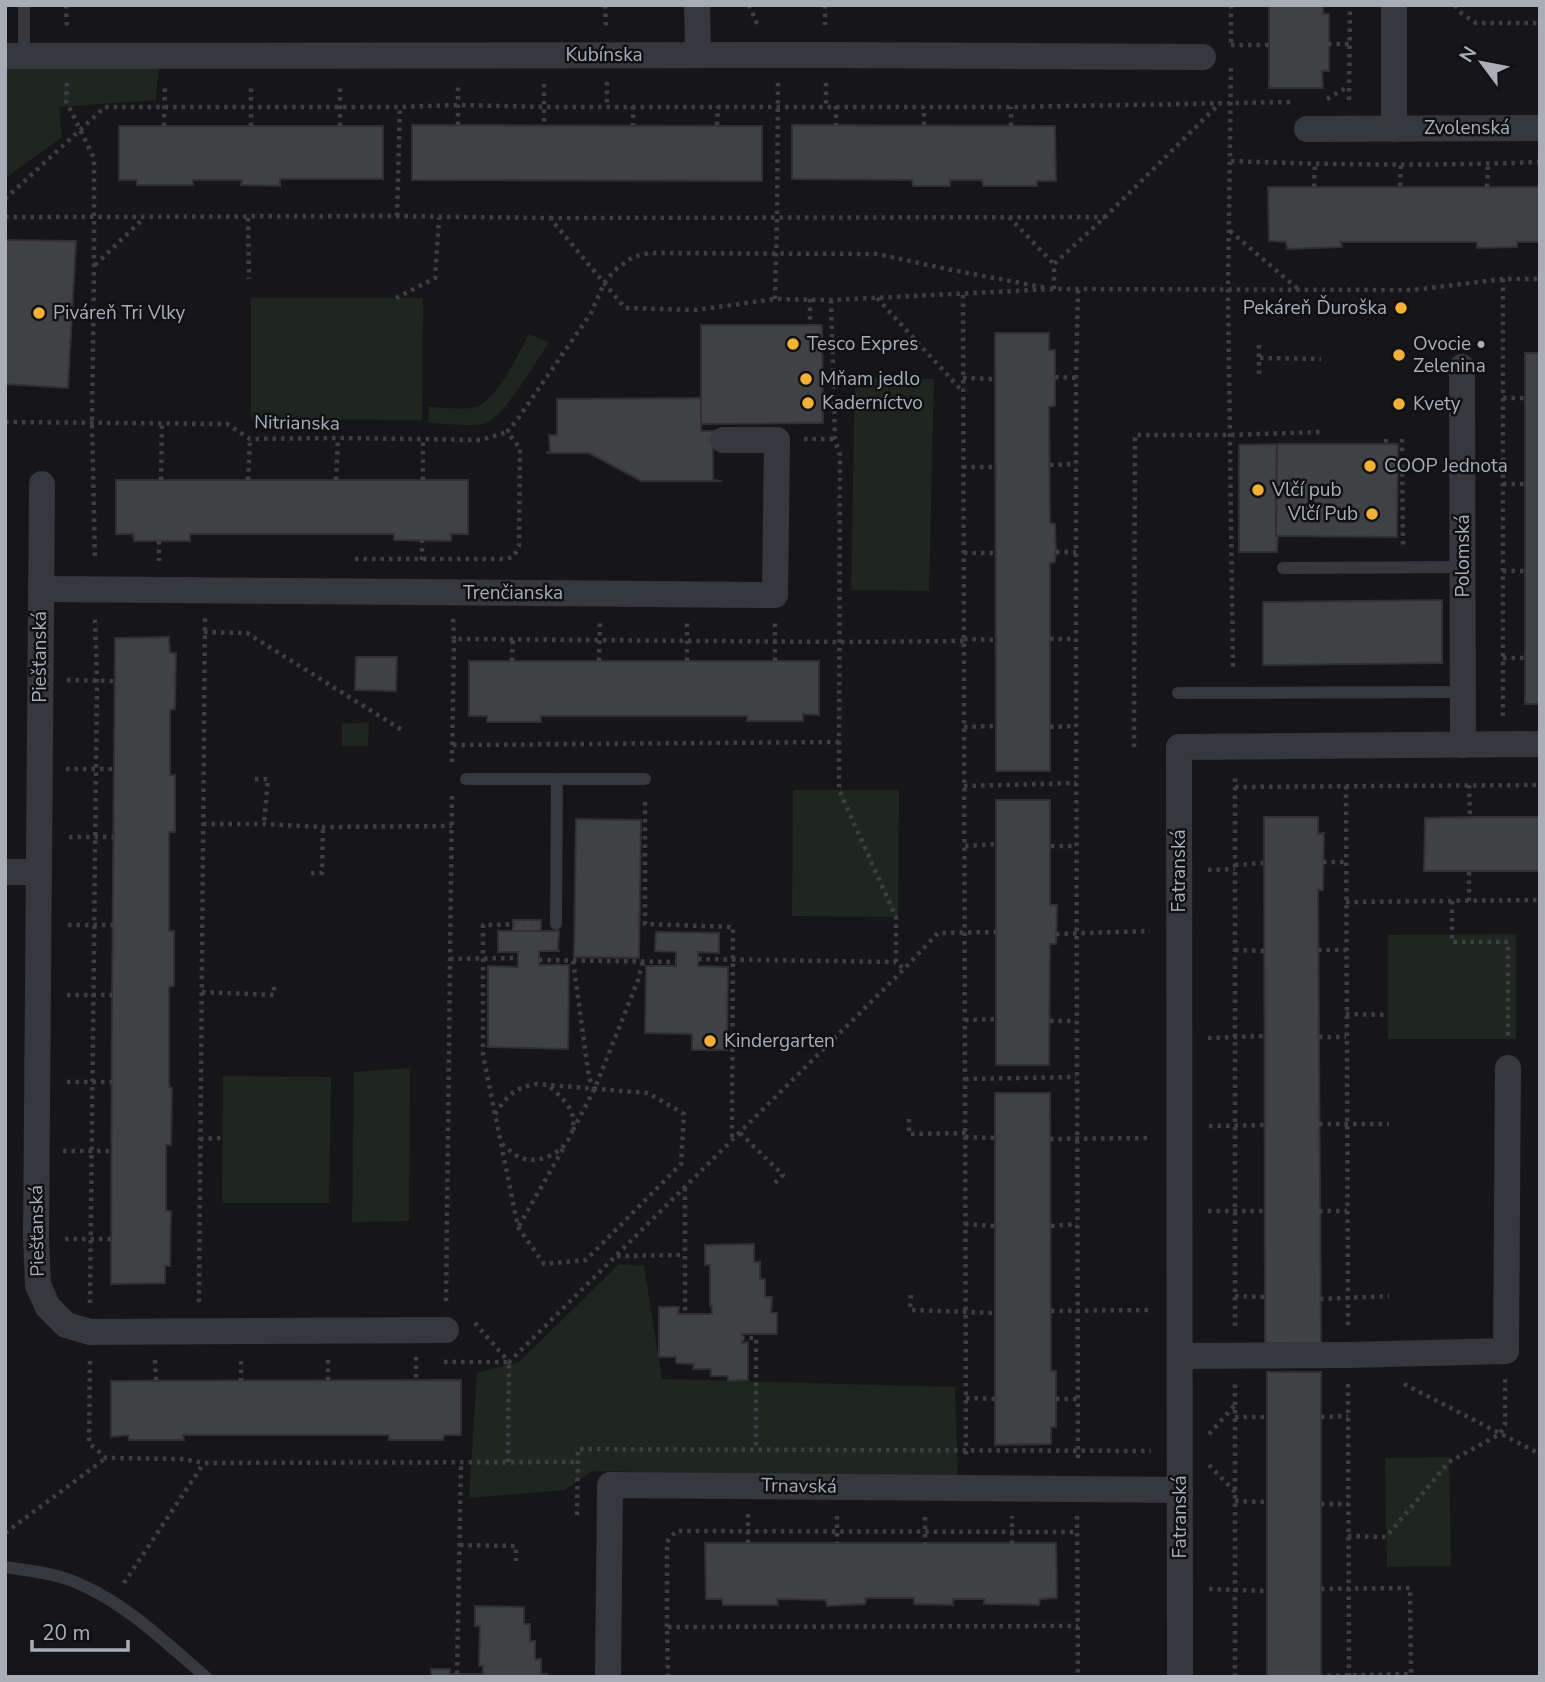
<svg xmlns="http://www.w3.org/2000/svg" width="1545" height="1682" viewBox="0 0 1545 1682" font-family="'Nunito Sans',sans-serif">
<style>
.green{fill:#1e261f}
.building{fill:#404145;stroke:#303034;stroke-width:2}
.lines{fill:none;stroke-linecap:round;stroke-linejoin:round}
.path{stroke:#3d3f44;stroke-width:4.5;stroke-dasharray:3.5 5;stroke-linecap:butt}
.lane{stroke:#37383d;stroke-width:12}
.street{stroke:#37383d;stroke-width:26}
.poi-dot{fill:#f2b134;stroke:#111113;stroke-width:2.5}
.labels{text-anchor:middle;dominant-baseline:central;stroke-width:5;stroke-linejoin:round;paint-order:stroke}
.street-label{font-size:19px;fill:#a8adb8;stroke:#111113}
.poi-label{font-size:19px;fill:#a8adb8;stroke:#111113;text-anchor:start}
</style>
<rect width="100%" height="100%" fill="#161618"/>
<g class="green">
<polygon points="159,62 156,100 59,107 62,137 5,178 5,67"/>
<polygon points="251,298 423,298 422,420 251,419"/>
<path d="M 529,334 L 549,342 C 537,360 503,419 484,424 C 470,427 443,423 428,423 L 429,407 C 442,407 467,411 478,406 C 498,398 519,353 529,334 Z"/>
<polygon points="855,377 934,379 929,591 851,590"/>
<polygon points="369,722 368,746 342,746 342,724"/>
<polygon points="793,790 899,790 898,917 792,916"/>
<polygon points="1516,934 1516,1039 1388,1039 1388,935"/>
<polygon points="410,1068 409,1221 352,1222 354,1072"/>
<polygon points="223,1076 331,1077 329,1203 222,1203"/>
<polygon points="619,1264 644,1266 662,1379 955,1387 958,1479 592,1471 565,1490 469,1498 477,1373 519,1362"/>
<polygon points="1449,1457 1451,1566 1387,1567 1385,1458"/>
</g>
<g class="building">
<polygon points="1269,5 1323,5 1323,14 1329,14 1329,71 1322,71 1323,88 1269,88"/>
<polygon points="412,125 762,126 762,181 412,180"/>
<polygon points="792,125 1055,126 1056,181 1037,181 1037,186 983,186 982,180 950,180 950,186 913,186 912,180 792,179"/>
<polygon points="119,126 383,126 383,179 280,179 280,186 241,185 242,180 193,180 193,185 137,185 137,180 119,180"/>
<polygon points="1268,187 1540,187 1540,242 1517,242 1517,247 1477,248 1477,242 1341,242 1342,247 1287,249 1286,242 1269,241"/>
<polygon points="5,240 76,241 68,388 5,384"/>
<polygon points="701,325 822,325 823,423 701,424"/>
<polygon points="995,333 1049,333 1049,350 1055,350 1055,406 1049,407 1050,523 1055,524 1056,552 1055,562 1050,563 1050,771 996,771"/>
<rect x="1525" y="353" width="15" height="351"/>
<polygon points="701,398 701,431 713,431 713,480 722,481 641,481 589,453 547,453 547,452 550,452 549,435 557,435 557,399"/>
<polygon points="1277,444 1276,536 1278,536 1277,552 1239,552 1239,445"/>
<polygon points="1277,444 1398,444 1397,537 1276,536"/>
<polygon points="116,480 468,480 468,534 451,534 451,541 394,540 394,534 190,534 190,541 134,541 133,534 116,534"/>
<polygon points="1442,600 1442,663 1263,665 1263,602"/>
<polygon points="169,637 170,653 176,653 175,709 170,710 170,775 175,775 175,832 169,832 169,931 174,931 174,986 169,987 169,1087 172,1088 171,1145 166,1145 166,1211 171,1211 170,1266 165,1266 165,1283 111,1284 112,995 115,638"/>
<polygon points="356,657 397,657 396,691 355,690"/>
<polygon points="469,661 819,661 819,715 803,714 803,721 747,721 747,716 541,716 541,722 487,722 487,716 469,716"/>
<polygon points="996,800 1050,800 1050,905 1057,905 1056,944 1050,944 1049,1065 996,1065"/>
<polygon points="1264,817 1318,817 1318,834 1324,833 1323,890 1318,890 1321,1343 1265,1343"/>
<polygon points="1470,817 1540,817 1540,871 1424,871 1425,818"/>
<polygon points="576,819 641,820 639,958 574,957"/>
<rect x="513" y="920" width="28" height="11"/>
<polygon points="498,931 559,931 558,949 559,951 539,951 539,965 569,965 568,1049 488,1047 488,966 518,967 518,952 498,952"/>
<polygon points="656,932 719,933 719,953 698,952 698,966 728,967 727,1050 692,1050 692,1034 645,1033 646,966 676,966 676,952 655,951"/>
<polygon points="995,1093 1050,1093 1051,1371 1056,1371 1056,1427 1051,1427 1051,1444 995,1445"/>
<polygon points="754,1244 754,1262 760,1262 760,1279 765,1279 765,1297 772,1297 771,1313 777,1313 777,1334 742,1334 742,1343 748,1342 748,1380 728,1381 728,1376 711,1376 711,1369 693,1369 694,1364 676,1363 676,1357 659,1357 659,1307 679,1307 678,1314 712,1314 712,1306 710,1306 710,1265 705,1265 705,1245"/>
<rect x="1267" y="1372" width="54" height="305"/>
<polygon points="461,1380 461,1435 444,1435 443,1440 389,1440 389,1435 183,1435 184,1440 129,1440 128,1435 111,1437 111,1381"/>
<polygon points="705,1543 1056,1543 1057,1598 1040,1599 1039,1605 984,1604 985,1599 953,1599 953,1605 914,1604 914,1598 866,1598 865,1604 827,1606 826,1600 777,1599 778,1605 723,1605 722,1599 706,1599"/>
<polygon points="475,1606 524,1607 524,1624 530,1624 530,1641 535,1641 535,1659 541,1659 541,1674 547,1674 547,1677 431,1677 431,1669 450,1669 450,1674 483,1674 483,1666 479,1666 480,1626 475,1626"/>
</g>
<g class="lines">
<g class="path">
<polyline points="66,5 67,29"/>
<polyline points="605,5 606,28"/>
<polyline points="749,5 758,26"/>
<polyline points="825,5 825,25"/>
<polyline points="1231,5 1231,45"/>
<polyline points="1455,5 1462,14 1476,23 1540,23"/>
<polyline points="1328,44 1349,44"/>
<polyline points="1231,45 1269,45"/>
<polyline points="1231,68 1228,291 1233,671"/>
<polyline points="607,82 607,106"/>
<polyline points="67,83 66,101 94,158 94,266 92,423 95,561"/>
<polyline points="826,83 826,106"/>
<polyline points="544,84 544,125"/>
<polyline points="1327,99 1349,86"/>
<polyline points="1349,100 1350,5"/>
<polyline points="633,106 633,125"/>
<polyline points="836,106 836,126"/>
<polyline points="458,125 458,84"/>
<polyline points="717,125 718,106"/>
<polyline points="924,125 924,107"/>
<polyline points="164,126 165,85"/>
<polyline points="251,126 251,85"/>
<polyline points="340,126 340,84"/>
<polyline points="1011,126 1011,107"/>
<path d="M 1231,161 C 1333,165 1437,166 1540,162"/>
<polyline points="1400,186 1401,163"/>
<polyline points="1314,187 1315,164"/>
<polyline points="1487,187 1488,164"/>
<polyline points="5,199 105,107 400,107 458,105 544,107 1011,107 1295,102"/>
<polyline points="397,216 400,107"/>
<polyline points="5,217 397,216 550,218 625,308 696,310 775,299 831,300 1054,289 1413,290 1503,279 1540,279"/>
<polyline points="1009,217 1054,264"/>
<polyline points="248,218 249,279"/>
<polyline points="550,218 1105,217"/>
<polyline points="1230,231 1298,289"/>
<polyline points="95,265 144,218"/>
<polyline points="1503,279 1503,716"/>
<polyline points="1054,289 1054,264 1105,217 1220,103"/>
<polyline points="1078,290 1076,378 1076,639 1078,1461"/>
<polyline points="963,295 966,1459"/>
<polyline points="396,298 435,278 439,218"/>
<polyline points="877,298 963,392"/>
<polyline points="775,299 777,218 778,83"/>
<polyline points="810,299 810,325"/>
<polyline points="831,300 835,439 840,455 839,790 896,917 896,962 904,969"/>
<polyline points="1260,358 1321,359"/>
<polyline points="1259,374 1259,343"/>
<polyline points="1055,377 1076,378"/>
<polyline points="963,378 995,379"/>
<polyline points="1503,398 1525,398"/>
<polyline points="5,422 227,424 250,439 338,438 481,440 507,432"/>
<polyline points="507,432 517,420 591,313 604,283 615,270 633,257 649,253 877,254 952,270 1047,288"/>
<polyline points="804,439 835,439"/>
<polyline points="1386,439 1386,444"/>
<polyline points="1402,439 1403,545"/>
<polyline points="1050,465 1076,464"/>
<polyline points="963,467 995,467"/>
<polyline points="161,480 162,424"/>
<polyline points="248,480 250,439"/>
<polyline points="336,480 338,438"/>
<polyline points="423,480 423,438"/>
<polyline points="1503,484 1525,484"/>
<polyline points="159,541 159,561"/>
<polyline points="1056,552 1076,552"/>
<polyline points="964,553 995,553"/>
<polyline points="355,559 507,559 514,556 519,546 520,448 507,432"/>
<polyline points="422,560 422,540"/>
<polyline points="1503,571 1525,571"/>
<polyline points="453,619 454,639"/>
<polyline points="204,632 247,633 405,732"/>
<polyline points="964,639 996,640"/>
<polyline points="1050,639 1076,639"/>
<polyline points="1503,658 1525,658"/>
<polyline points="512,661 513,639"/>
<polyline points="599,661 600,620"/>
<polyline points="687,661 687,623"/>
<polyline points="775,661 775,623"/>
<polyline points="67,680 115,681"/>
<polyline points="964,727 996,726"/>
<polyline points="1050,727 1076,726"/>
<polyline points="453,745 840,742"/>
<polyline points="1134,747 1135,435 1230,435 1320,432"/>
<polyline points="452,762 454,639 841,642 964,641"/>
<polyline points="66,769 114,769"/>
<polyline points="255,779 268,779 264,824"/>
<polyline points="1469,785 1470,817"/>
<polyline points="964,786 1076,783"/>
<polyline points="1346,786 1348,1326"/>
<polyline points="1235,787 1540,785"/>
<polyline points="645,802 645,924 733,927 732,1140"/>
<polyline points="203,824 264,824 323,827 452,826"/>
<polyline points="69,837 113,837"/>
<polyline points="965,846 996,844"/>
<polyline points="1051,846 1076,846"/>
<polyline points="1323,862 1346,862"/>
<polyline points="1235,865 1263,863"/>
<polyline points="1208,870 1235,869"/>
<polyline points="311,873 322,873 323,827"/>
<polyline points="1452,901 1452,942 1508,942 1508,1040"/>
<polyline points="1469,901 1469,871"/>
<polyline points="1346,902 1540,900"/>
<polyline points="68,925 113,925"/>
<polyline points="1056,934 1150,931"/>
<polyline points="1235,950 1264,951"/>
<polyline points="1318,950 1346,950"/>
<polyline points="450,959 518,958"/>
<polyline points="698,959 896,962"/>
<polyline points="539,960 676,962"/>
<polyline points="573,961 589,1078 594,1088"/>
<polyline points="202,992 274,995 274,985"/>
<polyline points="67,995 112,995"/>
<polyline points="1346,1014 1388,1015"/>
<polyline points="965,1020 995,1019"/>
<polyline points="1050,1021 1076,1021"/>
<polyline points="1319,1037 1346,1037"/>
<polyline points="1208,1038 1264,1036"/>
<polyline points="965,1079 1076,1077"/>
<polyline points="67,1082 112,1082"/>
<path d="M 495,1114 C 507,1096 514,1088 536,1084 L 648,1093 L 684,1114 L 681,1164 L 586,1260 L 544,1264 L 518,1227 L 483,1055 L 483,925 L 534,924"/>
<polyline points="909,1119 909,1134 966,1133"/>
<polyline points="1319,1124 1389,1124"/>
<polyline points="1209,1126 1264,1125"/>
<polyline points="573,1130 595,1088 638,980 643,961"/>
<polyline points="740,1133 783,1175 775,1183"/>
<polyline points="965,1137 995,1138"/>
<polyline points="200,1139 222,1138"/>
<polyline points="1050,1139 1151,1138"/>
<path d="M 502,1144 C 507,1148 513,1154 519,1157 C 547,1169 583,1140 571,1111 C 566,1101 557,1093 549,1086"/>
<polyline points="63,1151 112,1151"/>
<polyline points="685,1188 685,1314"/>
<polyline points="1208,1211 1265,1211"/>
<polyline points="1319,1211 1347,1211"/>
<polyline points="965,1224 995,1226"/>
<polyline points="519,1226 563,1149"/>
<polyline points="1051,1226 1077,1224"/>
<polyline points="65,1239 111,1239"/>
<polyline points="617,1256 685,1255"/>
<polyline points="911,1295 910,1310 995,1313"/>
<polyline points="1235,1296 1265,1297"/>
<polyline points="1320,1299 1389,1296"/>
<polyline points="446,1301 452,795"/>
<polyline points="199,1302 205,618"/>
<polyline points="90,1303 97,680 95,619"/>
<polyline points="1051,1311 1151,1310"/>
<polyline points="475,1323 509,1362 904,969 938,933 996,932"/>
<polyline points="1235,1326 1235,775"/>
<polyline points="741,1338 756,1338 756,1450"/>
<polyline points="416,1357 416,1380"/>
<polyline points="155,1360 156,1380"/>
<polyline points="328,1360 328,1380"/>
<polyline points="90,1361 89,1443 106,1458 182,1459 204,1463 578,1462"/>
<polyline points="241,1361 241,1381"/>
<polyline points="444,1362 509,1362 508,1463"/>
<polyline points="1348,1384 1349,1677"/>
<polyline points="1404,1384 1540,1454"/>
<polyline points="966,1398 995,1399"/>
<polyline points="1056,1399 1077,1399"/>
<polyline points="1235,1417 1267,1417"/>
<polyline points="1321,1417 1348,1416"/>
<polyline points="1209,1434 1235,1405"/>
<polyline points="1209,1465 1235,1492"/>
<polyline points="1235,1501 1266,1502"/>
<polyline points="1321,1504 1348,1504"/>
<polyline points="577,1515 578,1449 1151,1451"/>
<polyline points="837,1516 837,1543"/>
<polyline points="1077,1516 1078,1677"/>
<polyline points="925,1517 925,1544"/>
<polyline points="5,1533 106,1458"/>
<polyline points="1348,1536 1386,1537 1449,1462 1500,1434 1505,1424 1505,1378"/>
<polyline points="748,1543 748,1513"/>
<polyline points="1012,1544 1012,1516"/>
<polyline points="460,1545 516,1546 516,1561"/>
<polyline points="124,1583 204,1463"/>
<polyline points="1209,1589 1267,1591"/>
<polyline points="1321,1589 1410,1588 1411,1674 1321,1676"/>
<polyline points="667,1627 667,1542 676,1531 1077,1532"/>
<polyline points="457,1674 461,1463"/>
<polyline points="668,1677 667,1627 1078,1626"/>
<polyline points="1235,1677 1235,1384"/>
</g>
<g class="lane">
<polyline points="24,56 24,5"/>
<polyline points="1283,568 1463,567"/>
<polyline points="1178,693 1463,692"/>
<polyline points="466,779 645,779"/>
<polyline points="556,924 557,779"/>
<path d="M 5,1567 C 32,1571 60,1574 84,1586 C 130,1607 168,1645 206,1677"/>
</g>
<g class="street">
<polyline points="697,5 698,55"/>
<polyline points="1394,5 1394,129"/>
<polyline points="5,56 825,55 1203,57"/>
<polyline points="1307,129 1540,128"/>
<polyline points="1462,367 1463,745"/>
<polyline points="42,484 36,1239 38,1285 48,1307 66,1325 90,1332 446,1330"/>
<polyline points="41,589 775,595 777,440 723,440"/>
<polyline points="5,872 39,872"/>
<polyline points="1180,1356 1348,1355 1506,1351 1508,1068"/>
<polyline points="608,1677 610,1485 1180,1490"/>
<polyline points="1180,1677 1179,747 1540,744"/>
</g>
</g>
<g class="poi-dot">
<circle cx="1401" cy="308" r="7"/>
<circle cx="39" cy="313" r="7"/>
<circle cx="793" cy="344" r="7"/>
<circle cx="1399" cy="355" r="7"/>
<circle cx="806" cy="379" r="7"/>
<circle cx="808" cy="403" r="7"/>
<circle cx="1399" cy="404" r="7"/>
<circle cx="1370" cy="466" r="7"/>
<circle cx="1258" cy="490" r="7"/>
<circle cx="1372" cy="514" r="7"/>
<circle cx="710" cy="1041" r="7"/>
</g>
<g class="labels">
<g class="street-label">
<text x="604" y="55">Kubínska</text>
<text x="1467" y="128">Zvolenská</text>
<text transform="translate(297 423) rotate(1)">Nitrianska</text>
<text transform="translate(1463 556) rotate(-90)">Polomská</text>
<text x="513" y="593">Trenčianska</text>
<text transform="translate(40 657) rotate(-90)">Piešťanská</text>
<text transform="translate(1179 871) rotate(-90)">Fatranská</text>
<text transform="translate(37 1231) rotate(-91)">Piešťanská</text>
<text transform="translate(799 1486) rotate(1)">Trnavská</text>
<text transform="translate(1180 1517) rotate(-90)">Fatranská</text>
</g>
<g class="poi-label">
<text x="1387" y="308" text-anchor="end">Pekáreň Ďuroška</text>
<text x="53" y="313">Piváreň Tri Vlky</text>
<text x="807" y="344">Tesco Expres</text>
<text x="1413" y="344">Ovocie •<tspan x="1413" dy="22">Zelenina</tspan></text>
<text x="820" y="379">Mňam jedlo</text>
<text x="822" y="403">Kaderníctvo</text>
<text x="1413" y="404">Kvety</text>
<text x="1384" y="466">COOP Jednota</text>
<text x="1272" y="490">Vlčí pub</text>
<text x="1358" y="514" text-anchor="end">Vlčí Pub</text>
<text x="724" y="1041">Kindergarten</text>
</g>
</g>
<rect width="1545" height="1682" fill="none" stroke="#a8adb8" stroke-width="14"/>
<g transform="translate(1482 63) rotate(302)" stroke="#111113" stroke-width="5" paint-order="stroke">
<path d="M0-5L12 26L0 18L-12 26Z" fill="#a8adb8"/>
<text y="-10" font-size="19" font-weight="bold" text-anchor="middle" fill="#a8adb8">N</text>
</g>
<path d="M32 1640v10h96v-10" fill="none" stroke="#a8adb8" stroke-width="3.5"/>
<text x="42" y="1640" font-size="21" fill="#a8adb8" stroke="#111113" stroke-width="5" paint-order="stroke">20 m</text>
</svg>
